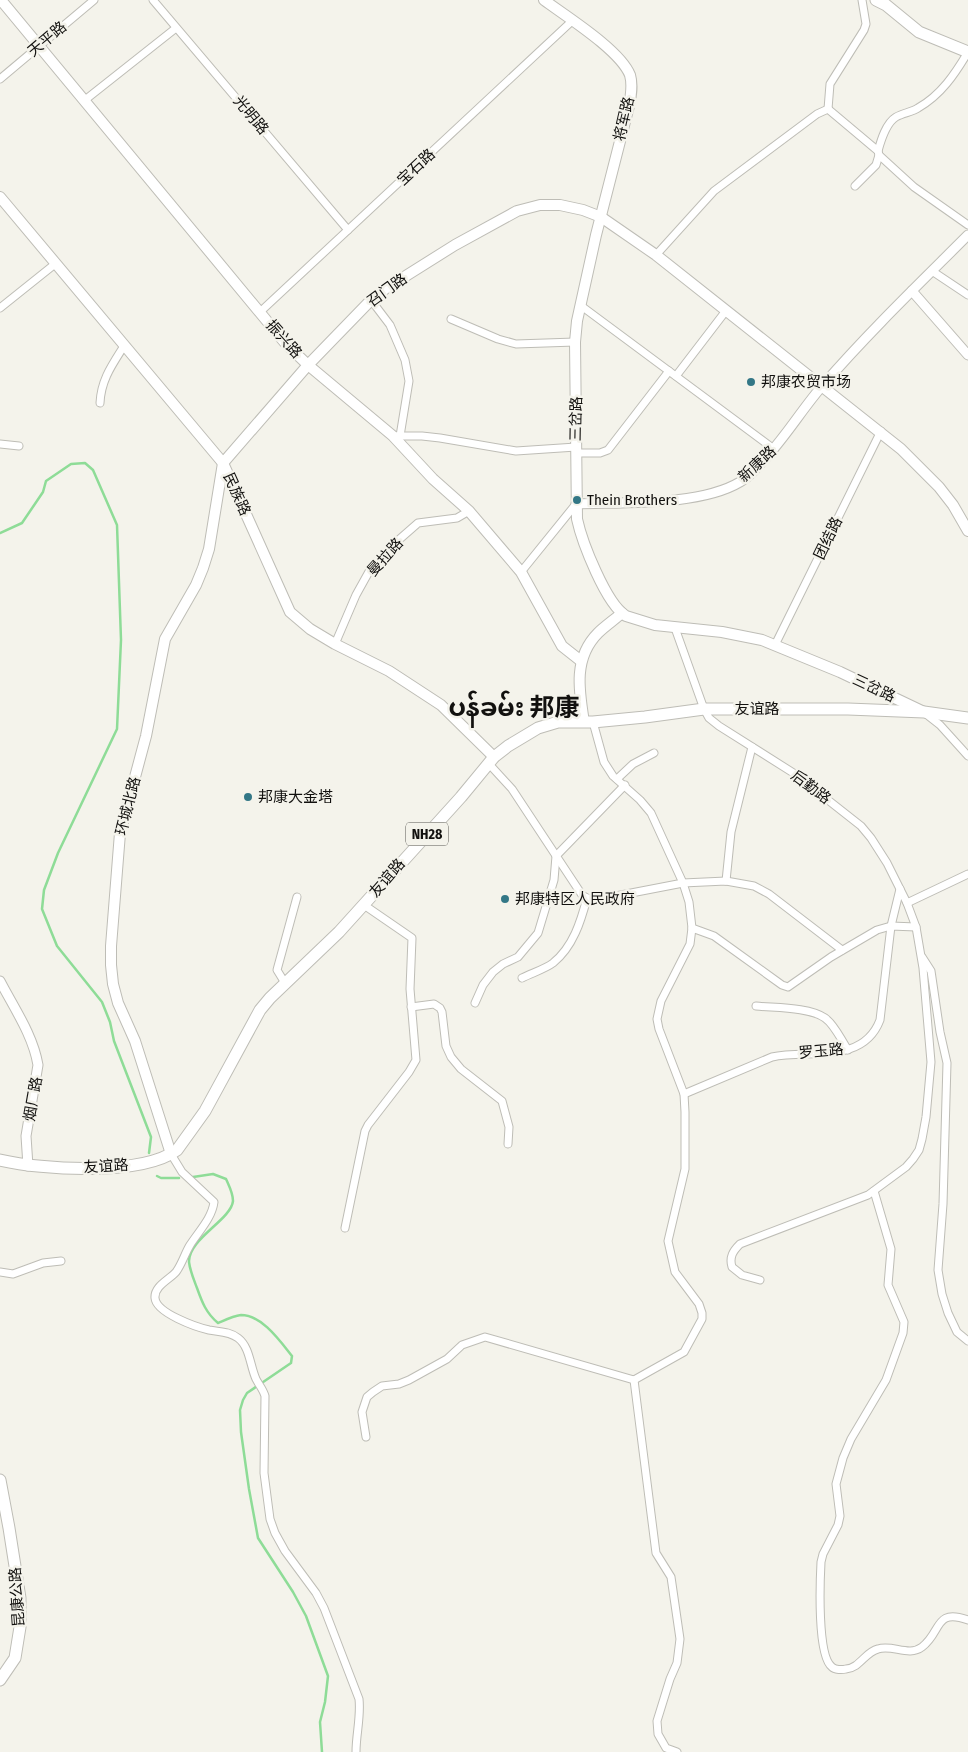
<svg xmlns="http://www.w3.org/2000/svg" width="968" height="1752" viewBox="0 0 968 1752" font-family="'Fira Sans Condensed','Noto Sans SC','Noto Sans Myanmar',sans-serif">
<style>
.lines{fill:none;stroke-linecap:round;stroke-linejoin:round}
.stream{stroke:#8edc97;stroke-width:2.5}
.minor-casing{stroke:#bebdb6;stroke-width:9}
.tertiary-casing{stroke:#bebdb6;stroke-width:11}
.secondary-casing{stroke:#bebdb6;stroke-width:12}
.primary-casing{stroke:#bebdb6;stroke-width:13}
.trunk-casing{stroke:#bebdb6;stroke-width:13}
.minor{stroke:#fff;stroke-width:7}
.tertiary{stroke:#fff;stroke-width:9}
.secondary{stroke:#fff;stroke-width:10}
.primary{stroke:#fff;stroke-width:11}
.trunk{stroke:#fff;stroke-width:11}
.poi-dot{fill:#337786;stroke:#f4f3eb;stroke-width:2}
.labels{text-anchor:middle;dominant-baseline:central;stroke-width:5;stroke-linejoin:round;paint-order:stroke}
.shield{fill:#f4f3eb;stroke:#565551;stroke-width:1}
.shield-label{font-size:14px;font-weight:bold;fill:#12110f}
.street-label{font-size:15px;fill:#12110f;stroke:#f4f3eb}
.poi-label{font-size:15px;fill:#12110f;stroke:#f4f3eb;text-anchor:start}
.town-label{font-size:25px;font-weight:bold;fill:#12110f;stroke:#f4f3eb}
</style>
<rect width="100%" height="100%" fill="#f4f3eb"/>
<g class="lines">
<g class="stream">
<polyline points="0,533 22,523 43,492 46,481 71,464 85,463 93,470 117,525 121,640 117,729 58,853 44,890 42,909 57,946 102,1002 110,1022 114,1041 151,1137 149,1153"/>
<polyline points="157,1176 161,1178 179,1178"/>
<path d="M 193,1177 L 213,1174 L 226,1179 C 229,1186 233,1193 233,1201 C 231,1220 188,1239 189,1262 C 190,1271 194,1280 197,1288 C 202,1302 206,1313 218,1323 C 225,1320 233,1316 241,1315 C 262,1315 280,1341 292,1356 L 291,1363 L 247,1393 L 243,1400 L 240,1410 L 241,1432 L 249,1489 L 258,1538 L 293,1592 L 306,1616 L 328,1676 L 325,1702 L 320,1722 L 322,1752"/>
</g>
<g class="minor-casing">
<g id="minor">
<polyline points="153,0 348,230"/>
<polyline points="0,79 94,0"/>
<polyline points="85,100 176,28"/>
<polyline points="828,109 830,84 864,30 866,24 862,0"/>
<polyline points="828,109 878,151 879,155 876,165 855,186"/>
<path d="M 878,151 C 881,140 886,123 896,117 C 903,113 912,112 918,108 C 941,95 955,74 968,52"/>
<polyline points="879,155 914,187 968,225"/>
<polyline points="656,255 714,191 817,114 828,109"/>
<polyline points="932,271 968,295"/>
<polyline points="371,300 390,325 405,360 409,381 400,436"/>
<polyline points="580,305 774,449"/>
<polyline points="0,308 55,264"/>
<polyline points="260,312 572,21"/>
<polyline points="451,319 498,339 516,344 575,342"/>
<polyline points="676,376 725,312"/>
<path d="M 100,403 C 101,380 112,365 124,346"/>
<polyline points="393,436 422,436 440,438 516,451 576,447"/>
<polyline points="0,444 19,446"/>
<polyline points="576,453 600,453 608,450 669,371"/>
<polyline points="521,572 576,504"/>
<polyline points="675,628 704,709 709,718 719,726 795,774 861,826 871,838 887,863 907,903 968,874"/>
<polyline points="335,644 356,595 371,568 394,544 418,523 457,518 469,511"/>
<polyline points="775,645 881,431"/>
<polyline points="926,714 940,725 968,756"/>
<polyline points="489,764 512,789 582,895 587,898 595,900 683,883 726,881 754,886 769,894 842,950"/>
<polyline points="617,779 633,764 654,753"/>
<polyline points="726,881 731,832 752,747"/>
<polyline points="692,928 714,936 782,985 788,987 831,957 877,930 891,926 916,927"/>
<polyline points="922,957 931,971 940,1032 947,1063 943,1204 938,1270 942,1294 948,1313 957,1332 968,1341"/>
<path d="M 522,978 C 532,973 545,969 553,963 C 573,947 581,921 587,898"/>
<polyline points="285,983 277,970 297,897"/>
<polyline points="475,1003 483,985 493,972 503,964 518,957 538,933 554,880 556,856 625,785"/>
<path d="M 756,1006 C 775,1008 809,1007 825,1018 C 835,1025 841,1040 848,1050"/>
<polyline points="411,1007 434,1004 440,1008 442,1012 446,1046 451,1057 461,1069 502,1101 509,1127 508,1144"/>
<path d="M 684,1094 L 772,1057 C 809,1049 863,1065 880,1020 L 891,926 L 900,889"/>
<path d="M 171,1154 L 182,1172 L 214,1202 C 212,1218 199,1231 190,1245 C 185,1253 182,1264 176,1272 C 169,1280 154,1286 155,1298 C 156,1313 196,1327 209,1330 C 219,1332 229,1331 238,1338 C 250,1347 250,1366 256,1379 C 259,1385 263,1389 265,1396 L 264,1473 L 270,1519 L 275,1533 L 285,1551 L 316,1593 L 324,1608 L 359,1699 C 361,1717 356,1734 356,1752"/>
<path d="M 874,1191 L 891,1249 L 888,1285 L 904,1322 L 903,1333 L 886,1380 L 851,1439 L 843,1458 L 836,1484 L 840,1516 L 838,1525 L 823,1554 L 821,1562 C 820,1581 817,1656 832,1667 C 835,1670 842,1670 846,1669 C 860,1668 865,1652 878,1649 C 892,1644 909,1657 922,1647 C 942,1632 934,1608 968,1620"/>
<polyline points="345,1228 365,1131 368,1125 409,1072 416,1060 410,989 412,938 364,905"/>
<polyline points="0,1272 13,1274 43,1263 61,1261"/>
<path d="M 760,1280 L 742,1275 L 732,1267 C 729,1257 733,1251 740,1244 L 868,1195 L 906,1167 L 913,1159 L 919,1150 L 922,1139 L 926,1117 L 931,1062 L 923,968 L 916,927 L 907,903"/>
<polyline points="634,1380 656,1553 671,1577 680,1639 677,1663 670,1679 657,1721 658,1734 666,1748 677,1752"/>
<polyline points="366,1437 362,1412 367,1397 373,1392 382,1386 399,1384 409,1380 447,1359 462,1345 485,1337 634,1380 684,1352 702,1319 702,1313 699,1304 675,1272 668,1241 685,1169 685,1112 684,1094 659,1029 657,1019 661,1001 690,944 692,928 689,902 683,883 651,813 640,800 613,776 604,762 593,722"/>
</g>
</g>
<g class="tertiary-casing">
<g id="tertiary">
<polyline points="912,291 968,355"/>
<path d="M 576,504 C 623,502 700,506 740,482 C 748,478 756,469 762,462 C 785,438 802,409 823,385 C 869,332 919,284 968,235"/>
<path d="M 0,981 C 14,1008 33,1035 38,1065 L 26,1136 L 28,1166"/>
</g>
</g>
<g class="secondary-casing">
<g id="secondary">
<polyline points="1,0 286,344 308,365 393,436 433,479 469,511 521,572 562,646 581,661"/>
<path d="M 544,0 C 567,17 620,50 630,75 C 633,85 631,96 629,106 L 596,235 L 577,321 L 575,342 L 577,519 C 582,542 606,604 626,616 L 655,625 L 722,632 L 762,640 L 840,672 L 924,712"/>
<polyline points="0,197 223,463 290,612 310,629 335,644 389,671 441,705 494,757"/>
<path d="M 584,722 C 579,691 573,658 598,633 C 605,626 614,620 622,613"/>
<polyline points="171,1154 135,1041 118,1003 113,984 111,965 111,946 120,833 146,736 165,639 196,585 203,568 209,549 223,463 308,365 371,300 385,289 455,245 517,211 540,205 560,205 583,210 601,217 656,255 901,449 939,487 953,505 968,531"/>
</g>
</g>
<g class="primary-casing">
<polyline id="primary" points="876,0 886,5 919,32 968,52"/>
</g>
<g class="trunk-casing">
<g id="trunk">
<path d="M 0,1160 C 43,1170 141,1176 177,1150 L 205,1111 L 260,1010 L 270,998 L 339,932 L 461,797 L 494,757 L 508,746 L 538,728 L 558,722 L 593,722 L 645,717 L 704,709 L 848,709 L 924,712 L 968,718"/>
<polyline points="0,1480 9,1528 20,1598 20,1627 15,1658 0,1680"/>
</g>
</g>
<use href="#minor" class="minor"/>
<use href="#tertiary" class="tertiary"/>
<use href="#secondary" class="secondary"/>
<use href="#primary" class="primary"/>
<use href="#trunk" class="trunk"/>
</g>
<g class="poi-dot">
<circle cx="751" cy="382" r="5"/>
<circle cx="577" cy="500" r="5"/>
<circle cx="248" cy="797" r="5"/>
<circle cx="505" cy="899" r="5"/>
</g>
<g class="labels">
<rect class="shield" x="406" y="822.5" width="42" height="23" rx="4"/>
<g class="shield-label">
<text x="427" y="834">NH28</text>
</g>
<g class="street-label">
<text transform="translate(47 39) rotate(-40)">天平路</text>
<text transform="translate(251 115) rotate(50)">光明路</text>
<text transform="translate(624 119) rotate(-77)">将军路</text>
<text transform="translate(416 167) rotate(-43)">宝石路</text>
<text transform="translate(387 290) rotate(-36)">召门路</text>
<text transform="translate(284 339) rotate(48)">振兴路</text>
<text transform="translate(576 419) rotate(-89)">三岔路</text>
<text transform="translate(757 464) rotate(-43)">新康路</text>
<text transform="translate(237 494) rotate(66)">民族路</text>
<text transform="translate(828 538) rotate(-64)">团结路</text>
<text transform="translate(385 557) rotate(-48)">曼拉路</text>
<text transform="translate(874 688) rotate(25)">三岔路</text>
<text x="757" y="709">友谊路</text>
<text transform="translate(811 787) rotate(37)">后勤路</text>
<text transform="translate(128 806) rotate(-76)">环城北路</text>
<text transform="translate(387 878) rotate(-49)">友谊路</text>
<text transform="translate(821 1051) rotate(-5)">罗玉路</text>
<text transform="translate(33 1099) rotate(-80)">烟厂路</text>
<text transform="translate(106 1166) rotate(-3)">友谊路</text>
<text transform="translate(17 1597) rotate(-94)">昆康公路</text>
</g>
<g class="poi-label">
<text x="761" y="382">邦康农贸市场</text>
<text x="587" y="500">Thein Brothers</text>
<text x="258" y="797">邦康大金塔</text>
<text x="515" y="899">邦康特区人民政府</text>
</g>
<g class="town-label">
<text x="514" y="708">ပန်ခမ်း 邦康</text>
</g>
</g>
</svg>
